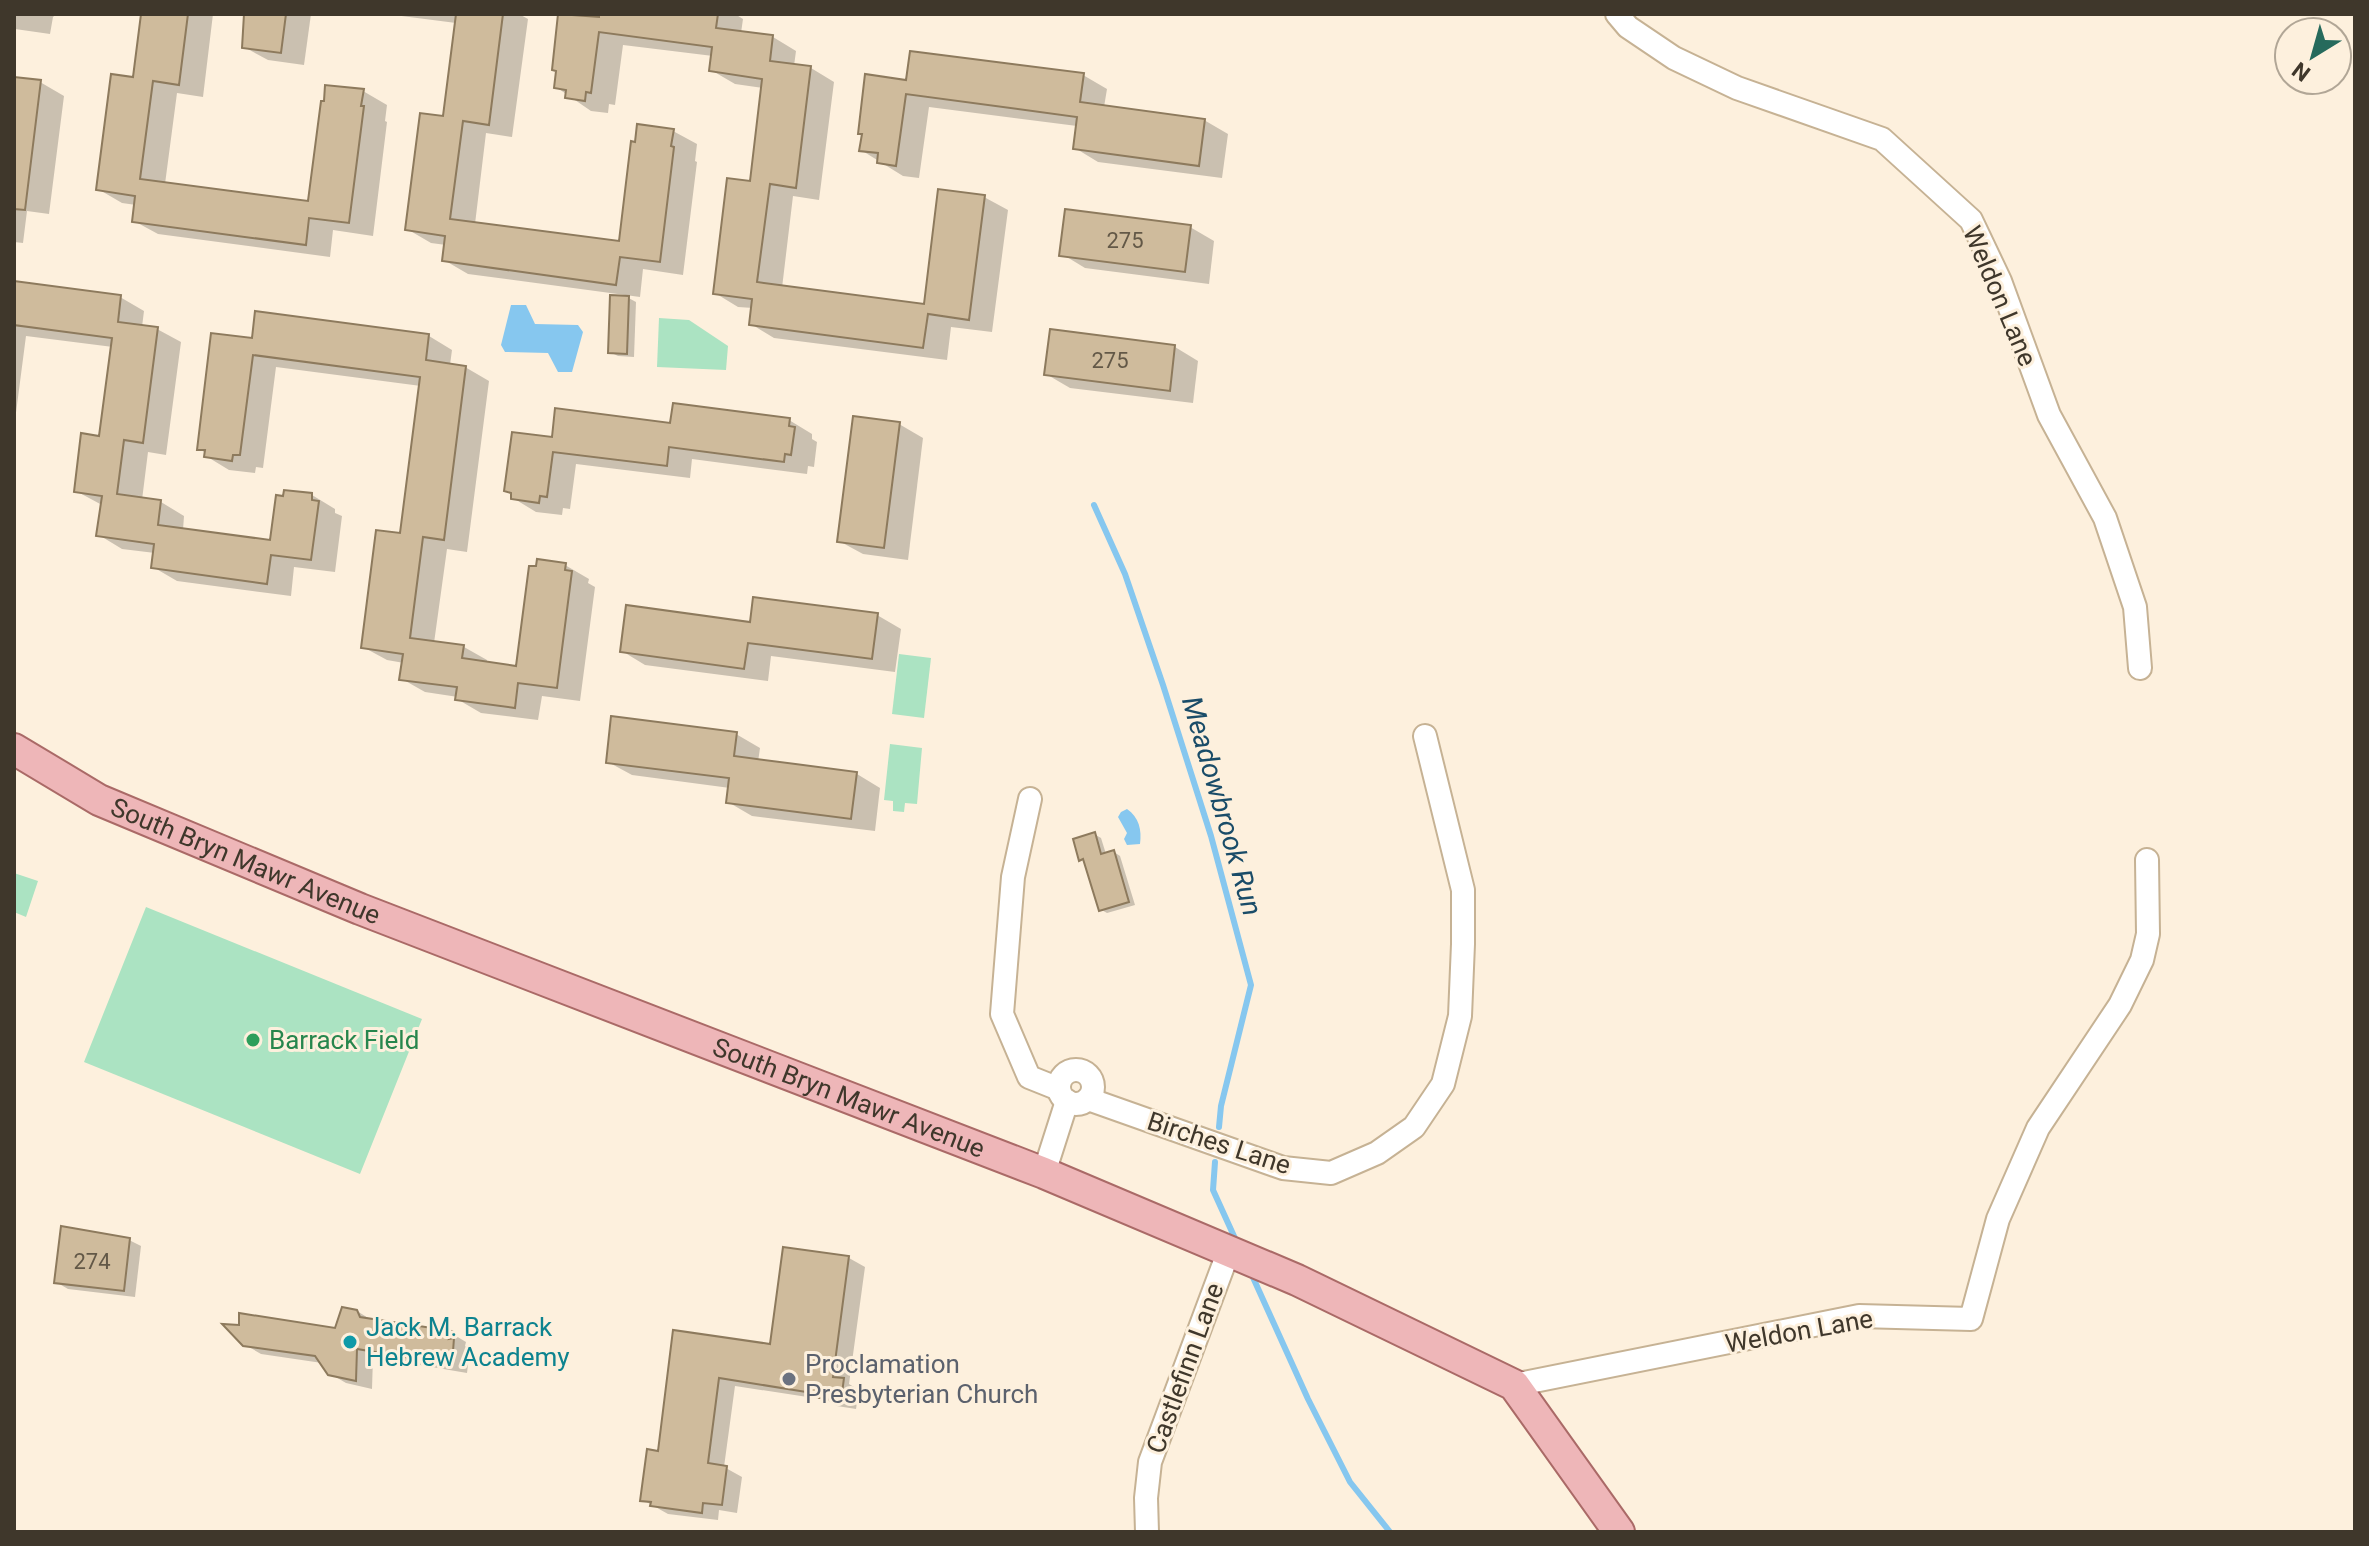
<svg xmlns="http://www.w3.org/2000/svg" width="2369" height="1546" viewBox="0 0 2369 1546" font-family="Roboto,sans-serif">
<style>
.green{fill:#abe3c2}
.water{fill:#86c7ef}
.shadow{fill:#0003}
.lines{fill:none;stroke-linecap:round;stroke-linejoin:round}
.stream{stroke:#86c7ef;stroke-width:6}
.building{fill:#cfbb9c;stroke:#8d7a5d;stroke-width:2}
.minor-casing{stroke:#c6b294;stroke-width:26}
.major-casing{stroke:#aa6a67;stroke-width:34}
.minor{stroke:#fff;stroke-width:22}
.major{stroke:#eeb6b8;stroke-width:30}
.leisure-dot{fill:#2e9e5b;stroke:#fdf0dd;stroke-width:3}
.culture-dot{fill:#0f9aa8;stroke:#fdf0dd;stroke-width:3}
.worship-dot{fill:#6b7280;stroke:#fdf0dd;stroke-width:3}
.labels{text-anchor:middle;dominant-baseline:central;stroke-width:6;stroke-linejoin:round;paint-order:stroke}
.number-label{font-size:22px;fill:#635847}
.street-label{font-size:26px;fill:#3f372b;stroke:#fdf0dd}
.leisure-label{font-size:26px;fill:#27864d;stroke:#fdf0dd;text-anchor:start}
.culture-label{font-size:26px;fill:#0d838f;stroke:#fdf0dd;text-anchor:start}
.worship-label{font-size:26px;fill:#5b616d;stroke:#fdf0dd;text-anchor:start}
.water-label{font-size:28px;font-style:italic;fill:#1a4c68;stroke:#fdf0dd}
</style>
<rect width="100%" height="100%" fill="#fdf0dd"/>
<g class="green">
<polygon points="659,318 689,320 728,346 726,370 657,367"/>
<polygon points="899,654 931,658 924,718 892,714"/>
<polygon points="890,744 922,748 917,804 905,803 904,812 893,811 893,801 884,800"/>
<polygon points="14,873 38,881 26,917 14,912"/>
<polygon points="146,907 422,1019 360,1174 84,1062"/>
</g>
<g class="water">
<polygon points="511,305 526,305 535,324 578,325 583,332 572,372 558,372 548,353 505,352 501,345"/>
<path d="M 1127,809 C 1139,817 1142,830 1140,844 L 1127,845 L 1124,839 L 1127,833 L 1118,817 L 1121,812 Z"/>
</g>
<g class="shadow">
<polygon points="14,14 56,14 53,17 50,34 15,29"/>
<polygon points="143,14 213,14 203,97 177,93 165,184 310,203 363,91 387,105 385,121 387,122 373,236 333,230 330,257 158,234 134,221 136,205 122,203 98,189 134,79"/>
<polygon points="246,14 311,14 304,65 268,60 244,47"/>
<polygon points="386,14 519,14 528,19 512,137 486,133 475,224 620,244 673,131 697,144 695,161 697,162 683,275 643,269 640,297 468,274 444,260 446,245 431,243 407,229 444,118 456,23"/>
<polygon points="561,14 600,19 601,14 735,14 743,19 741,33 773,37 796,51 794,66 811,68 834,82 819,200 793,196 782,288 926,306 984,197 1008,210 992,332 951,327 947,360 774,338 751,324 753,308 738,307 715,293 752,183 763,88 735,84 711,70 713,56 623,45 615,105 609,104 608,113 591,111 556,87 557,71 554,69"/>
<polygon points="1083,75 1107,89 1104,107 1204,120 1228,134 1222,178 1098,162 1075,148 1077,126 929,107 919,178 903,176 861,150 864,135 860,133 908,82"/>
<polygon points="14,79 40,82 64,96 49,214 27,211 23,243 14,242"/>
<polygon points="1190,227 1214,241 1209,284 1085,268 1062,254"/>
<polygon points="14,283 120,297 144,311 142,327 157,329 181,342 166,455 148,452 142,500 161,502 184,516 183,530 272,542 312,495 335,509 335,513 342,516 335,572 294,567 291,596 177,581 153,567 155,553 122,549 99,535 102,505 76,491 101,438 113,347 26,336 14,428"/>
<polygon points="623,295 636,302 634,357 618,356 610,352"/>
<polygon points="429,336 452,350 450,365 465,367 489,381 467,552 447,549 434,643 464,647 487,660 487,664 518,668 565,565 589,579 588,583 595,587 580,701 542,696 538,720 481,713 457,699 458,697 425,692 402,679 404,663 387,660 363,647 402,535 421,386 276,367 263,468 256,467 255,473 229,470 206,456 206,453 199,449 253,341"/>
<polygon points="1175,347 1198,361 1193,403 1070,388 1046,374"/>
<polygon points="789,420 812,434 812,439 817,442 814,467 808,466 807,474 692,459 690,478 576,464 570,509 563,508 562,515 536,512 513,498 553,439 672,425"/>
<polygon points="899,424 923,438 908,560 863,554 839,541"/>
<polygon points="877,615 901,629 895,672 771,656 768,681 645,665 622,651 751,624"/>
<polygon points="736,734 760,748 758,762 857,774 880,788 875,831 752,816 728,802 730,788 632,775 608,762"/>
<polygon points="1094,834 1101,838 1106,854 1114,852 1120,856 1135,905 1107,913 1100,909 1087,862 1081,859"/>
<polygon points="129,1240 141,1246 135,1297 68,1289 56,1282"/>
<polygon points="785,1250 849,1258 865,1267 849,1384 859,1390 856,1409 837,1406 827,1400 735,1386 724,1467 742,1477 737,1513 719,1510 718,1520 668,1514 643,1500 659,1453 675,1333 772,1347"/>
<polygon points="357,1311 373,1321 451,1333 466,1342 465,1346 470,1349 467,1373 373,1357 372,1389 346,1383 329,1373 322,1363 261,1354 244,1344 336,1330"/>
</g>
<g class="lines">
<g class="stream">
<polyline points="1094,505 1125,574 1163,685 1211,836 1251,985 1221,1106 1219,1127"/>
<polyline points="1215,1162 1213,1190 1238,1245"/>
<polyline points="1251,1273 1308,1399 1350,1482 1390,1532"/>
</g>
</g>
<g class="building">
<polygon points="141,14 188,14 179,85 153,81 140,179 308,201 321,101 324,101 325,85 364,89 361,106 364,106 349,223 309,218 306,245 132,222 135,196 96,190 111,74 133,77"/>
<polygon points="244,14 286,14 281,53 242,48"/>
<polygon points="456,14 503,14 489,125 463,121 450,219 619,241 631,141 635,142 637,124 674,129 671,146 674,147 660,262 620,257 616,285 442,261 445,236 405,230 420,113 443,116"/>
<polygon points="558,14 599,17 599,14 718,14 716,28 773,35 770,61 811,66 796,188 770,184 757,282 924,304 938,189 985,195 969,320 928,314 923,348 749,325 752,299 713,294 727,178 750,181 762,79 709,71 712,47 599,32 591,93 586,92 585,101 565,98 566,90 554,88 556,71 552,70"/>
<polygon points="910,51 1084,73 1080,102 1205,119 1199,166 1073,149 1077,117 906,94 896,166 877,163 878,153 859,151 862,134 858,134 865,74 906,80"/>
<polygon points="14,77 41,80 25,210 14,209"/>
<polygon points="1065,209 1191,225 1185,272 1059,256"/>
<polygon points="14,281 121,295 118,322 158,327 143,443 124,440 117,494 161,500 158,525 270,540 276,495 283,496 284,490 312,493 312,500 319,501 311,560 271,555 267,584 151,568 154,544 96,536 102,496 74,492 81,433 99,436 112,338 14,325"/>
<polygon points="610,295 629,296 627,354 608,353"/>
<polygon points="255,311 429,334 426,360 466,366 444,540 423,537 410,638 464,645 462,658 516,666 529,566 536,566 537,559 566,563 565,570 572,571 557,688 518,683 515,708 455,700 457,687 399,680 403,654 361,648 376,530 400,533 420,377 253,355 240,455 233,455 232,461 204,457 205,450 197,450 211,333 252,338"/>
<polygon points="1050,329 1175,345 1170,391 1044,375"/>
<polygon points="673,403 790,418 789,426 795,427 791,455 785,454 784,462 669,447 667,466 553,452 547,497 540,496 539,503 511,499 511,493 504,491 512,432 552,437 555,408 670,423"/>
<polygon points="853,416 900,422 884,548 837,542"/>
<polygon points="753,597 878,613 872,659 748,643 744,669 620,652 626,605 750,622"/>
<polygon points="611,716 737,732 734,756 857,772 851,819 726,803 729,778 606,763"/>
<polygon points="1095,832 1101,854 1114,850 1129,902 1099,911 1083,859 1079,861 1073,839"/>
<polygon points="61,1226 130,1238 124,1291 54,1283"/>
<polygon points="783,1247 849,1256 833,1377 844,1378 841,1401 819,1398 819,1394 719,1378 708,1463 727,1466 722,1505 703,1503 702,1513 650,1506 651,1502 640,1501 647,1449 658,1451 673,1330 770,1344"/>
<polygon points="342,1307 357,1310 360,1317 452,1331 449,1339 454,1338 452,1365 357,1349 356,1381 328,1375 315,1356 243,1346 222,1324 239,1325 239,1313 335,1328"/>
</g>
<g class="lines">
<g class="minor-casing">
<g id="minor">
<polyline points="1617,14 1628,27 1674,58 1737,88 1882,139 1971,220 2000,281 2049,415 2105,518 2135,607 2140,668"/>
<polyline points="1030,799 1013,877 1002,1014 1029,1077 1059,1089"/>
<circle cx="1076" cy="1087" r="17"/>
<polyline points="1088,1099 1283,1168 1331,1173 1377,1153 1414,1127 1443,1084 1460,1016 1463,944 1463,890 1425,736"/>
<polyline points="1044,1173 1067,1101"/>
<polyline points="1514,1385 1859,1316 1971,1319 1998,1219 2038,1128 2120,1005 2142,960 2148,934 2147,860"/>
<polyline points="1147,1532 1146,1498 1150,1462 1228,1253"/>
</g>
</g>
<g class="major-casing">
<g id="major">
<path id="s1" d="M 14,749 L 99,800 L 360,909 L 1044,1173 L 1297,1280 L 1514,1385 L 1619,1532"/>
</g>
</g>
<use href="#minor" class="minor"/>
<use href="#major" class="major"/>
</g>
<circle class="leisure-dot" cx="253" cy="1040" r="8"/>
<circle class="culture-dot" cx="350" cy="1342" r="8"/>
<circle class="worship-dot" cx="789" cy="1379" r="8"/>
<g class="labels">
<g class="number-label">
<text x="1125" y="240">275</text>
<text x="1110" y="360">275</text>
<text x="92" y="1261">274</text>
</g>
<g class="street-label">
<text transform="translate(2000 296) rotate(67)">Weldon Lane</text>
<text stroke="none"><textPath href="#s1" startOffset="258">South Bryn Mawr Avenue</textPath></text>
<text stroke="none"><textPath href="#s1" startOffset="906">South Bryn Mawr Avenue</textPath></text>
<text transform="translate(1219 1143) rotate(18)">Birches Lane</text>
<text transform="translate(1799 1331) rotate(-10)">Weldon Lane</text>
<text transform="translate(1185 1368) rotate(-70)">Castlefinn Lane</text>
</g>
<g class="leisure-label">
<text x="269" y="1040">Barrack Field</text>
</g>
<g class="culture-label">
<text x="366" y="1327">Jack M. Barrack<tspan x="366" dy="30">Hebrew Academy</tspan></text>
</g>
<g class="worship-label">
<text x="805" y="1364">Proclamation<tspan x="805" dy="30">Presbyterian Church</tspan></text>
</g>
<g class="water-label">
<text transform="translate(1222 806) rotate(74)">Meadowbrook Run</text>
</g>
</g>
<rect width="2369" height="1546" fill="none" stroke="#3f372b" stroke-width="32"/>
<g transform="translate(2313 56) rotate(217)"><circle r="38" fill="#fdf0dd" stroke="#b1a696" stroke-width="2"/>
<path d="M0-6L14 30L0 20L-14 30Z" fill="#266a5c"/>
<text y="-12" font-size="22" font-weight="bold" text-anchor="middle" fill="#3f372b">N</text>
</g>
</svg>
